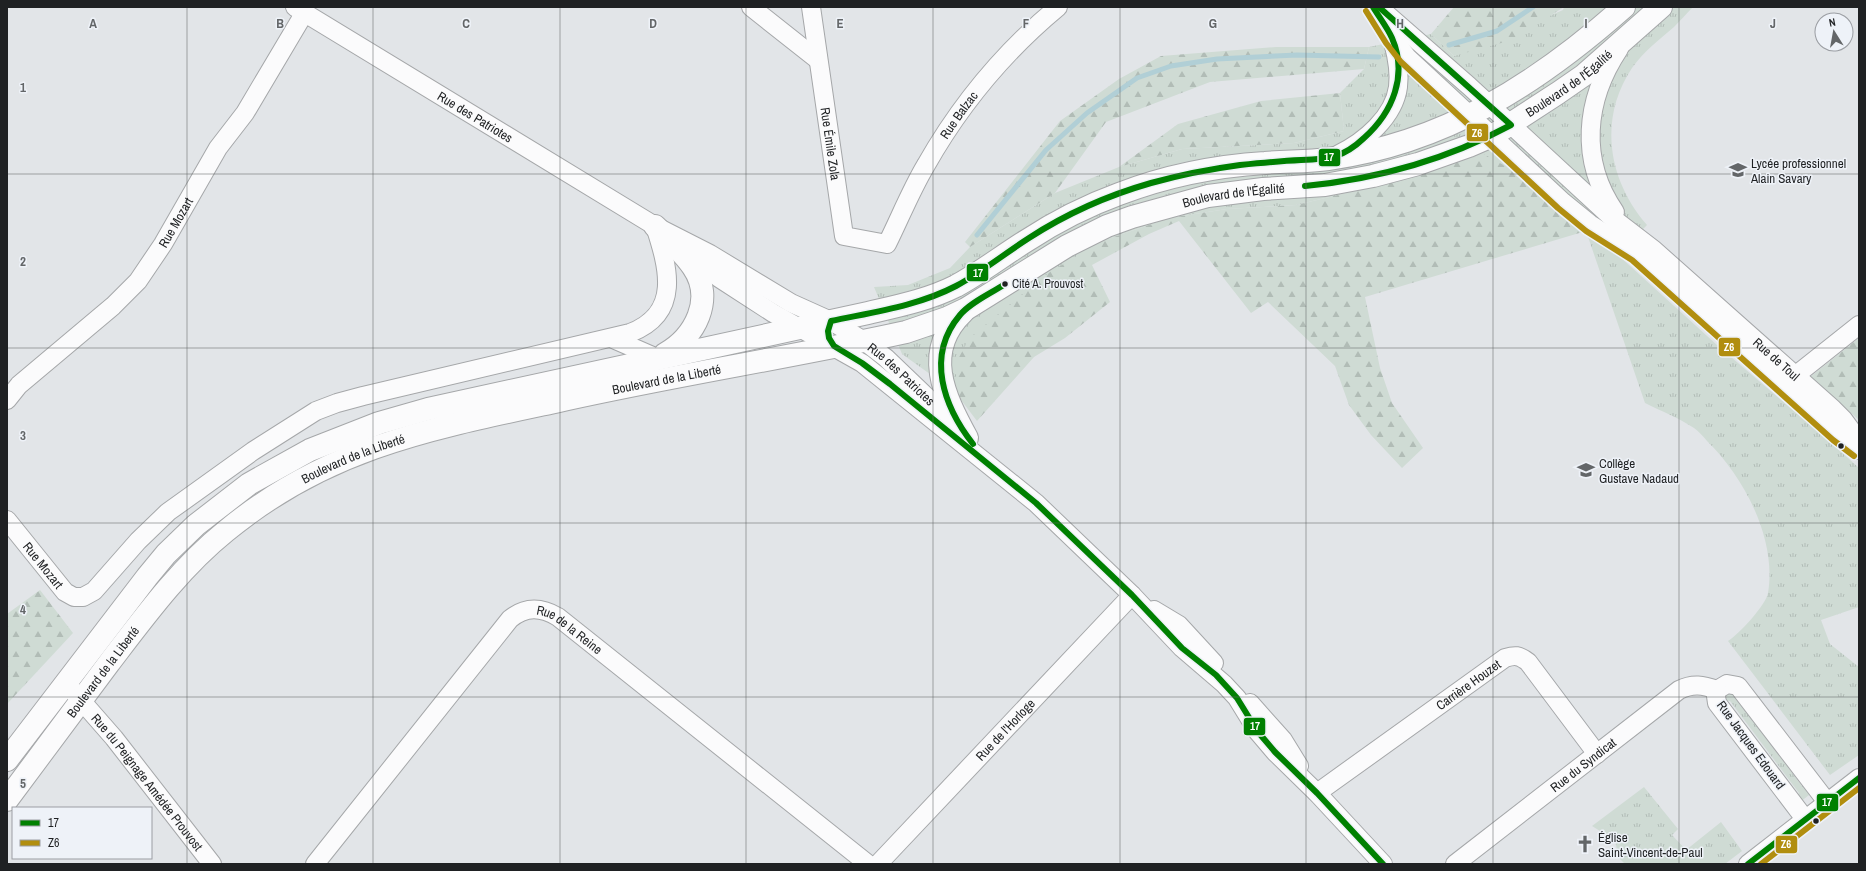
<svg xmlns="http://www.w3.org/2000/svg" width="1866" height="871" viewBox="0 0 1866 871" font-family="'Archivo Narrow',sans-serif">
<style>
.grass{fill:url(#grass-tufts)}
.forest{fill:url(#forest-firs)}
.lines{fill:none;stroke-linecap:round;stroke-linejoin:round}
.stream{stroke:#b1cfd6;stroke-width:5}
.minor-casing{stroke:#a5a7a9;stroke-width:20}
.major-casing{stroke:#a5a7a9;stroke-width:24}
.minor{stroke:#fbfbfc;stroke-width:18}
.major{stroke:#fbfbfc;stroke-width:22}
.bus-1-casing{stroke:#eef2f8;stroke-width:9}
.bus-2-casing{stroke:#eef2f8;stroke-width:9}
.bus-1{stroke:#008001;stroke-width:6}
.bus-2{stroke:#b18e0f;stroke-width:6}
.grid{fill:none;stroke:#636668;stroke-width:1;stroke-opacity:0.55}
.bus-dot{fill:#1f2123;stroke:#eef2f8;stroke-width:1.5}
.labels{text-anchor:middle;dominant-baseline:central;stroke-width:3;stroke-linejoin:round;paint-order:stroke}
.bus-label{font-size:12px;fill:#1f2123;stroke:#eef2f8;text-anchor:start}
.street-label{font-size:13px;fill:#1f2123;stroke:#eef2f8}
.poi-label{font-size:13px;fill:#1f2123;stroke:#eef2f8;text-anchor:start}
.grid-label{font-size:13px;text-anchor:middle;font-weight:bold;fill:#636668;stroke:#eef2f8;stroke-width:3;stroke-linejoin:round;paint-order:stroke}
.line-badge{stroke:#eef2f8;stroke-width:1.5}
.badge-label{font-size:11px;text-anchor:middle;font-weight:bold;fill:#fff}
</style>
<defs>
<pattern id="grass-tufts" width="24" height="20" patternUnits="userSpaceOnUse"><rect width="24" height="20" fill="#cfdbd4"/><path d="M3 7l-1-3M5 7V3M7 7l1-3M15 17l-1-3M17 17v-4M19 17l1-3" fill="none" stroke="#b1bcb6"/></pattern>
<pattern id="forest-firs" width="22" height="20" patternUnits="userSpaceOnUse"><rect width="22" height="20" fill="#cfdbd4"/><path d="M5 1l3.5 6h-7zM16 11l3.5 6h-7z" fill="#b1bcb6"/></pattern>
</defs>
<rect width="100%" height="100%" fill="#e2e5e8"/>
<g class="grass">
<path d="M 1564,7 L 1693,7 C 1686,14 1680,21 1674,27 C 1659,40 1644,51 1632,68 C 1598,119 1608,180 1647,225 L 1618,255 L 1717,345 L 1828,440 L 1859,468 L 1859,607 L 1821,620 L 1830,644 L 1859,667 L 1859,755 L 1830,775 L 1728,641 C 1739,634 1766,605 1768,593 C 1777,539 1744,477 1707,441 C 1703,436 1698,431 1694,428 C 1679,418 1661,411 1645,403 L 1586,231 L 1367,188 L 1296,205 L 1227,209 L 1169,218 L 1105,240 L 955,392 L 902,354 L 874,287 L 908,285 L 950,268 L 970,247 L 1055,193 L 1119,167 L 1182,149 L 1294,143 L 1344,131 L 1340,93 L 1364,69 L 1369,47 L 1431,34 L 1454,56 L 1563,10 Z"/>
<polygon points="1725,692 1736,692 1734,696 1802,786 1809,787 1813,792 1800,802 1796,797 1799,793 1730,701 1723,700"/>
<polygon points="1644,787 1678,829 1672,835 1686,850 1721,822 1742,851 1725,864 1625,864 1619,858 1614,837 1604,839 1600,831 1592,826"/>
</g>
<g class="forest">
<polygon points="1454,7 1564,7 1512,40 1454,56 1431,34"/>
<polygon points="1276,47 1369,47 1364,69 1210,82 1106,122 1055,193 970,247 965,242 1060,121 1119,79 1161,56"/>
<polygon points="1340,93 1344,131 1294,143 1182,149 1119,167 1178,124 1261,101"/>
<polygon points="1480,152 1507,167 1586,231 1365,297 1380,368 1392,403 1423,448 1402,468 1371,435 1349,405 1335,366 1268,302 1251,313 1179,221 1149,234 1092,265 1110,302 1065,338 1034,357 977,421 955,392 957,361 969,339 1050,272 1105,240 1169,218 1227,209 1296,205 1367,188"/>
<polygon points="1859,338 1859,420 1810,377"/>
<polygon points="40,590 73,633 7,704 7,614"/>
</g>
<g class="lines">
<g class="stream">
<polyline points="1449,45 1497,31 1533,7"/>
<polyline points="977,235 1046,150 1087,113 1137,78 1171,66 1217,59 1297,55 1379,57"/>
</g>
<g class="minor-casing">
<g id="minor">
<path id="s1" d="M 295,7 L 655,226 L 710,254 L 791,303 L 831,321 L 864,341 L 886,358 L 958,427"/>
<polyline points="751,7 818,60"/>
<path id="s2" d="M 811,7 L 844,236 L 887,244 C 900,218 911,190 926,165 C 960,105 1005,51 1058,7"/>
<polyline points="1373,7 1393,39 1407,57 1563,202 1590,224 1637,254 1838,434 1859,450"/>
<path id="s3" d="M 1382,10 L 1469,86 L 1611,217 L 1654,250 L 1833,409 L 1843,419 L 1859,441"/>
<path d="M 1339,154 C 1364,142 1394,117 1398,87 C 1400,72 1397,57 1393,42"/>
<path d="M 1615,212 C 1579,160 1585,100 1619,49"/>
<polyline points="688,254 719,278 773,313 862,363 1036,503 1132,595 1182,648 1224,684 1237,698 1258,732 1275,752 1317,793 1383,864"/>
<polyline points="611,338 657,358"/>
<polyline points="1786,383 1859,325"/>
<path id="s4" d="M 7,400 L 19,385 L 113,306 L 138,281 L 163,244 L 218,148 L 245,113 L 305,12"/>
<path id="s5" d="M 7,520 L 65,592 L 74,597 L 83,597 L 94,591 L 138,541 L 168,512 L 253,451 L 316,411 L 337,403 L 363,396 L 630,333 C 682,313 668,267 655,226"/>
<polyline points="1154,610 1179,625 1214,663"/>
<path id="s6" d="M 72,690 L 114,738 L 212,864"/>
<polyline points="1250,703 1283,740 1299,766"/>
<path id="s7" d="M 1317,793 L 1505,658 C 1515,655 1519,655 1528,662 L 1597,754"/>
<polyline points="1805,819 1717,703 1716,696 1717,690 1727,684 1738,686 1827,802"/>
<path id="s8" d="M 315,864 L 510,619 C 526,606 541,607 558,617 L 868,864"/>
<path id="s9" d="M 878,864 L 1132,595"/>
<path id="s10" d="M 1455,864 L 1679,690 C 1693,683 1703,685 1717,690"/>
<polyline points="1748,864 1859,778"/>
</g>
</g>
<g class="major-casing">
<g id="major">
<path d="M 655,226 C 668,239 683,252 693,267 C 715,299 695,337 665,354"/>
<path d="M 963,312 C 922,351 944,396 967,438"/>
<path d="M 7,760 L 147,577 L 166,554 L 196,525 L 249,484 L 310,450 L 379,423 L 428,409 L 868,313 C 898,306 928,300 956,286 C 980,273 1002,256 1026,241 C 1055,222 1086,206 1119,194 C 1166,176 1216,166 1265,163 C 1286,161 1307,162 1328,159 C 1445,143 1537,84 1624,7"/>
<path id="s11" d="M 7,800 C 41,754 75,708 109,663 C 145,616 180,568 226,531 C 325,449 428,429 550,403 C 668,376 788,358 906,332 L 947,318 L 966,309 L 1067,246 L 1107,226 L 1132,217 L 1208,196 L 1263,189 L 1325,185 L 1373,176 L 1418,164 L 1469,146 L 1492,136 L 1558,93 L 1584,75 L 1661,7"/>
</g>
</g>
<use href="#minor" class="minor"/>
<use href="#major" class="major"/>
<g class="bus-1-casing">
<g id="bus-1">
<path d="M 1373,7 C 1379,17 1387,27 1392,38 C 1408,75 1393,112 1364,138 C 1343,158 1329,159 1301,160 C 1281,161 1260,163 1240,165 C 1210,169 1180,175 1151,183 C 1109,195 1066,214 1029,238 C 1004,254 982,272 956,286 C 918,306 873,312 831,321 L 828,331 L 829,338 L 834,346 L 862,363 L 890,384 L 1036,503 L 1132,595 L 1182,648 L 1216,675 L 1237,698 L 1258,732 L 1275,752 L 1317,793 L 1383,864"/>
<path d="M 1305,186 C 1378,179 1446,160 1511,125 L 1380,8"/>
<path d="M 973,444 C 944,407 925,356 960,315 C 971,302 990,294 1005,284"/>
<polyline points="1748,864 1859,778"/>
</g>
</g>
<g class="bus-2-casing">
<g id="bus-2">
<polyline points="1366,11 1386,43 1401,62 1558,208 1586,231 1632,260 1833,440 1854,456"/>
<polyline points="1761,864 1859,788"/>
</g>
</g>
<use href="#bus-1" class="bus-1"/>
<use href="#bus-2" class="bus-2"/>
</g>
<path class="grid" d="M 187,7 L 187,864M 373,7 L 373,864M 560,7 L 560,864M 746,7 L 746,864M 933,7 L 933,864M 1120,7 L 1120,864M 1306,7 L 1306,864M 1493,7 L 1493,864M 1679,7 L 1679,864M 7,174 L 1859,174M 7,348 L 1859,348M 7,523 L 1859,523M 7,697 L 1859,697"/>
<defs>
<g id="school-bare" transform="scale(1.38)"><path d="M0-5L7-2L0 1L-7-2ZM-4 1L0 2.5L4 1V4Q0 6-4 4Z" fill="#636668" stroke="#eef2f8" stroke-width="2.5" paint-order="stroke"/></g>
<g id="church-bare" transform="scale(1.38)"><path d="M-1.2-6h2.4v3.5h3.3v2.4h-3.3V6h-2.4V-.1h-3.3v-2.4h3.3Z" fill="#636668" stroke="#eef2f8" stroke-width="2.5" paint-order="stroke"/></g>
</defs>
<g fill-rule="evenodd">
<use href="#school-bare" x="1738" y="170"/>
<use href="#school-bare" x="1586" y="470"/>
<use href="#church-bare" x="1585" y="844"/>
</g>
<g class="bus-dot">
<circle cx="1005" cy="284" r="3.5"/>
<circle cx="1841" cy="446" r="3.5"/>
<circle cx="1816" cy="821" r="3.5"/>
</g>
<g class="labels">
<g class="bus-label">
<text x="1012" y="284">Cité A. Prouvost</text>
</g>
<g class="street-label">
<text stroke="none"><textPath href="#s11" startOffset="1782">Boulevard de l'Égalité</textPath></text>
<text stroke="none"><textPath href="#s2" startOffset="423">Rue Balzac</textPath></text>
<text stroke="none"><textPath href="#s1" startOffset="211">Rue des Patriotes</textPath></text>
<text stroke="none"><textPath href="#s2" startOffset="138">Rue Émile Zola</textPath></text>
<text stroke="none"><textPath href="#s11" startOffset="1422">Boulevard de l'Égalité</textPath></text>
<text stroke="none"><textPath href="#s4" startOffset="247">Rue Mozart</textPath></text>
<text stroke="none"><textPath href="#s3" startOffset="527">Rue de Toul</textPath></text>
<text stroke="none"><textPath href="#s1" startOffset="710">Rue des Patriotes</textPath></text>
<text stroke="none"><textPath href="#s11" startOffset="819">Boulevard de la Liberté</textPath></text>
<text stroke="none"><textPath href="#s11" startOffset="495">Boulevard de la Liberté</textPath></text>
<text stroke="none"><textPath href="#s5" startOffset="58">Rue Mozart</textPath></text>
<text stroke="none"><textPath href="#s8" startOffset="381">Rue de la Reine</textPath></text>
<text stroke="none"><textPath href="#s11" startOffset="160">Boulevard de la Liberté</textPath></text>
<text stroke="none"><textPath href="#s7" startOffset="186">Carrière Houzet</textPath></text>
<text stroke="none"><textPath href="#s9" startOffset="185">Rue de l'Horloge</textPath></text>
<text transform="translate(1751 745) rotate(54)">Rue Jacques Edouard</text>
<text stroke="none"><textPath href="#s10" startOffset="162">Rue du Syndicat</textPath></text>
<text stroke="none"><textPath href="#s6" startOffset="119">Rue du Peignage Amédée Prouvost</textPath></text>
</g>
<g class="poi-label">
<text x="1751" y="163">Lycée professionnel<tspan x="1751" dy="15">Alain Savary</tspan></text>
<text x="1599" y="463">Collège<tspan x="1599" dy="15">Gustave Nadaud</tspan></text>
<text x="1598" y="837">Église<tspan x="1598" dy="15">Saint-Vincent-de-Paul</tspan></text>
</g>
</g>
<g class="grid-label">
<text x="93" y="28">A</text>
<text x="280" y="28">B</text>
<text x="466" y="28">C</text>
<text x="653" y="28">D</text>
<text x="840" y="28">E</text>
<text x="1026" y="28">F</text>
<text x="1213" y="28">G</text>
<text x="1400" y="28">H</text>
<text x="1586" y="28">I</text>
<text x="1773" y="28">J</text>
<text x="23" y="92">1</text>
<text x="23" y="266">2</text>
<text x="23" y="440">3</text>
<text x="23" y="614">4</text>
<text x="23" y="788">5</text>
</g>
<g class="line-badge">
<rect x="1466" y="123" width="23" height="19" rx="4" fill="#b18e0f"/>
<rect x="1318" y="148" width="23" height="19" rx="4" fill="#008001"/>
<rect x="966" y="263" width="23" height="19" rx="4" fill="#008001"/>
<rect x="1718" y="337" width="23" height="20" rx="4" fill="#b18e0f"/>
<rect x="1243" y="717" width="23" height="19" rx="4" fill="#008001"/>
<rect x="1816" y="793" width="23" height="19" rx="4" fill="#008001"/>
<rect x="1775" y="835" width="23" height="19" rx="4" fill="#b18e0f"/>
</g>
<g class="badge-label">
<text x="1477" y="137">Z6</text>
<text x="1329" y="161">17</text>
<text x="978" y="277">17</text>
<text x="1729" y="351">Z6</text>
<text x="1255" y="730">17</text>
<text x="1827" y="806">17</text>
<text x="1786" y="848">Z6</text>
</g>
<rect width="1866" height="871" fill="none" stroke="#1f2123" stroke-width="16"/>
<rect x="12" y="807" width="140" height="52" fill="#eef2f8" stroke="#9b9ea3"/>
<rect x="20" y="820" width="20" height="6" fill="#008001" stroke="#9b9ea3"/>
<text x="48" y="827" font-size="12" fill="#1f2123">17</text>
<rect x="20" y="840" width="20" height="6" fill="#b18e0f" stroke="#9b9ea3"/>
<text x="48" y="847" font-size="12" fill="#1f2123">Z6</text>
<g transform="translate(1834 32) rotate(349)"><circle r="19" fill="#eef2f8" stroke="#9b9ea3"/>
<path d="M0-3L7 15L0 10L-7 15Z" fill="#636668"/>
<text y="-6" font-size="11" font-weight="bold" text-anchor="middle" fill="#1f2123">N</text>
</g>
</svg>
